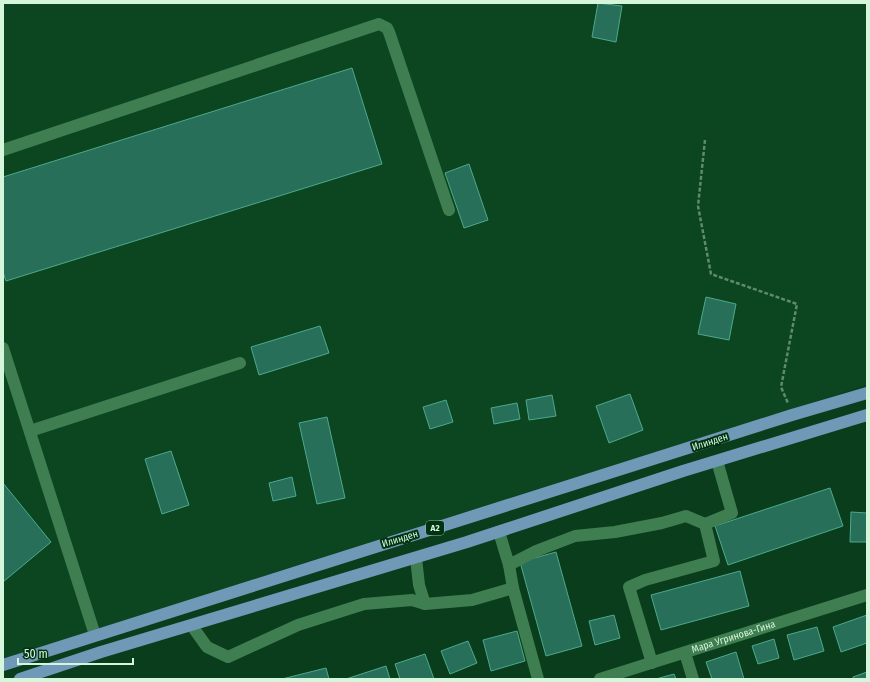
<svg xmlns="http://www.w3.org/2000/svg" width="870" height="682" viewBox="0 0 870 682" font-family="'Fira Sans Condensed',sans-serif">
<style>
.built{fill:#0b4620}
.building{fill:#286f5a;stroke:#4da98c}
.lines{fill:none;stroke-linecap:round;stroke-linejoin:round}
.path{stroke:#5f8a6c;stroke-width:2.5;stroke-dasharray:4 2;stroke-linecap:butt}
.street{stroke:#3f7e50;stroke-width:12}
.primary{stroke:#7098b7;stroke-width:12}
.labels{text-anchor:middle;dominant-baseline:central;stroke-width:4;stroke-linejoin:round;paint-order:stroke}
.shield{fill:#003312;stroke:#96bc9f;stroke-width:1}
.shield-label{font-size:9px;font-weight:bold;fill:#d6f6db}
.street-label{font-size:10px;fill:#d6f6db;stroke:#003312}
</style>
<rect width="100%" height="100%" fill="#0a3d1c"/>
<polygon class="built" points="3,3 867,3 867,385 206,594 95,635 3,659"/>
<g class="building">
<polygon points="598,3 622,6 616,42 592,37"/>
<polygon points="352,68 382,164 6,281 3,272 3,177"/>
<polygon points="469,164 488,220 464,228 445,173"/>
<polygon points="706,297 736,304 729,340 698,334"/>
<polygon points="320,326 329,353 259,375 251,347"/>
<polygon points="630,394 643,430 609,443 596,406"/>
<polygon points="552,395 556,416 529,420 526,400"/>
<polygon points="446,400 453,422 430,429 423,407"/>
<polygon points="517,403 520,419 494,424 491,408"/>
<polygon points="327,417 345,498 317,504 299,423"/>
<polygon points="171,451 189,505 162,514 145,459"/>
<polygon points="292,477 296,496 273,501 269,483"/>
<polygon points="3,483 51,542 3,582"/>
<polygon points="830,488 843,526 728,565 715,526"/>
<polygon points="851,512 867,513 867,542 850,542"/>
<polygon points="556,552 582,646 546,656 520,562"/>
<polygon points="740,571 749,606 661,630 651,595"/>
<polygon points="614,615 620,638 595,645 589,621"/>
<polygon points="867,615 867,643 841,652 833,627"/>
<polygon points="817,627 824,651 794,660 787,635"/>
<polygon points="517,631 525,661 491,671 483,640"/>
<polygon points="774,639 779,658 758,664 752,646"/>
<polygon points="468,641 477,663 450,674 441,651"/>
<polygon points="736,652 744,679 712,679 706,662"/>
<polygon points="425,654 434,679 400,679 395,664"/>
<polygon points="386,666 390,679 346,679"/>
<polygon points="326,668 329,679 282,679"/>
<polygon points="867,672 867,679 853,679 853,677"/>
<polygon points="674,674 676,679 656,679"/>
</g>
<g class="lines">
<polyline class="path" points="705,140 698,206 711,274 797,304 781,387 788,403"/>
<g class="street">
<polyline points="3,150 379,24 387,28 389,32 449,210"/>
<polyline points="3,348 95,635"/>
<polyline points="30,431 240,363"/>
<polyline points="705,524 732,513 717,461"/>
<polyline points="499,532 509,565 513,588"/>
<polyline points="416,558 419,585 425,604"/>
<polyline points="509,565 536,551 575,536 615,532 662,523 686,516 705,524 714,561 645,580 629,587 652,663"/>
<polyline points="192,626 207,647 228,657 298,625 364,604 412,600 425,604 472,600 513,588 538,679"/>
<polyline points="685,653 693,679"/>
<path id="s1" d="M 600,679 L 867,595"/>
</g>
<g class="primary">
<polyline points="3,665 792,415 867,393"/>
<polyline points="20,679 101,652 467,542 683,471 867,415"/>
</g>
</g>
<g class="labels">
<rect class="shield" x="426" y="521" width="18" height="14" rx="3"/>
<g class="shield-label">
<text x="435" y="528">A2</text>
</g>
<g class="street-label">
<text transform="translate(710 442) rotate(-18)">Илинден</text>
<text transform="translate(400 539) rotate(-17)">Илинден</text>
<text stroke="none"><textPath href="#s1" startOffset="140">Мара Угринова-Гина</textPath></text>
</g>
</g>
<rect width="870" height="682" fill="none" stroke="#d6f6db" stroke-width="8"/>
<path d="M18 658v6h115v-6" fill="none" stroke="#d6f6db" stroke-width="2"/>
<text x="24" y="658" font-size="12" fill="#d6f6db" stroke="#003312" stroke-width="3" paint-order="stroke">50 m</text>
</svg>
